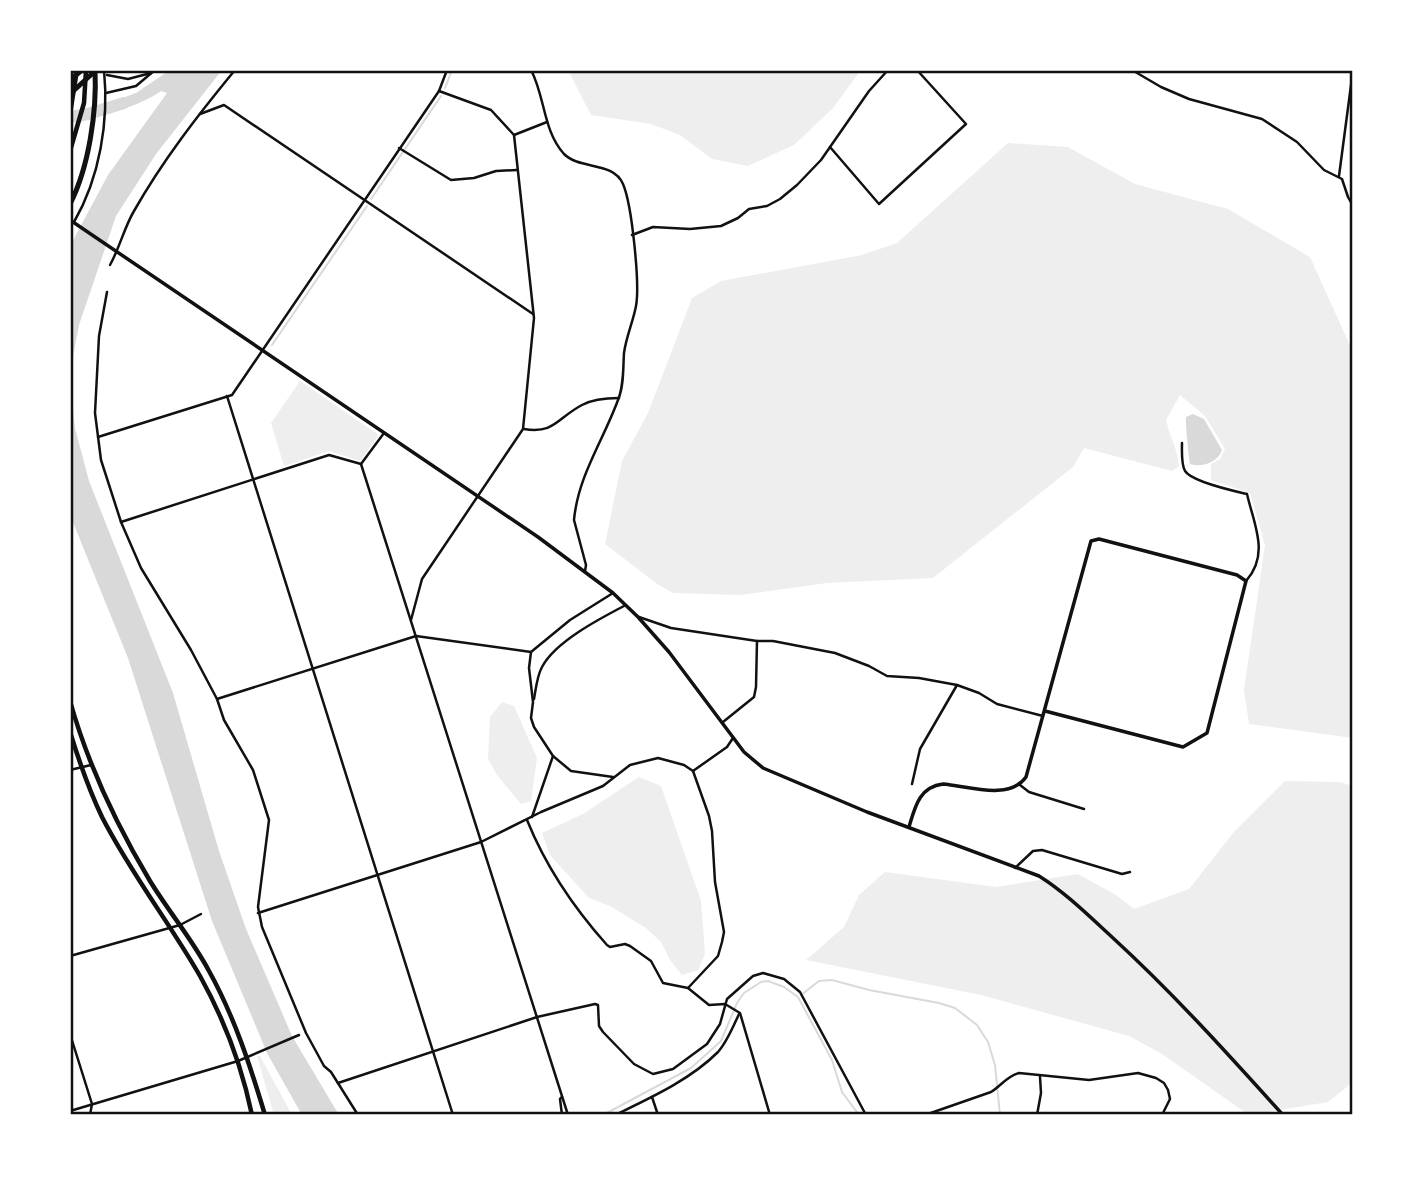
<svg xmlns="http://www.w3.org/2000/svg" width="1423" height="1185" viewBox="0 0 1423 1185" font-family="'Source Sans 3',sans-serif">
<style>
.green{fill:#eee}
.water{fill:#d9d9d9}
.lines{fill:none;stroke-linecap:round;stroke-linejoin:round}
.stream{stroke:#d9d9d9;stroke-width:2}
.river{stroke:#d9d9d9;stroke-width:12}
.minor{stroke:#111;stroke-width:2.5}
.tertiary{stroke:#111;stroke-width:3.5}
.trunk{stroke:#111;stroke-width:4.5}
.motorway{stroke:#111;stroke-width:5}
.neatline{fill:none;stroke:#111;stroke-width:2.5}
</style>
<rect width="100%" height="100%" fill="#fff"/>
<g class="green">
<polygon points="568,70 861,70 833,108 794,145 748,166 712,159 680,135 651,124 591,115"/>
<path d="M 1008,143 L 1068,147 L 1135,184 L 1228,209 L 1310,257 L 1353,352 L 1353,738 L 1249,724 L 1244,690 L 1265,545 L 1250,493 L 1211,480 L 1211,464 L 1220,459 L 1225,449 L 1205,416 L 1180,395 L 1166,420 C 1170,438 1177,447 1179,466 L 1172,471 L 1084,448 L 1073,467 L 933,578 L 827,583 L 741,595 L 673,593 L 657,584 L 605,544 L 622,461 L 648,413 L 692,298 L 721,281 L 862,255 L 897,243 Z"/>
<polygon points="300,381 379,435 360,461 329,451 284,466 271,423"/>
<polygon points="502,702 514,706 537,758 531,801 521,804 497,775 488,759 490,717"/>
<polygon points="639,777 661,786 701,901 705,954 698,970 682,975 670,960 661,942 646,928 610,906 589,898 550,855 542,833 583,814"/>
<polygon points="1285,781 1340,782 1353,786 1353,1082 1328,1102 1249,1115 1162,1054 1129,1036 981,995 806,960 844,927 859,895 885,872 996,887 1078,874 1116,895 1134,909 1189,889 1233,833"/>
<polygon points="257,1056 260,1056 292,1115 274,1115"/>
</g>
<g class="water">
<path d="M 170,70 L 222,70 L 156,154 L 116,216 L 79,325 L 70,373 L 70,246 L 108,175 L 167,93 L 161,91 C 145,102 127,108 108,114 L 109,103 L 136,93 Z"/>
<polygon points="70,385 75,428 89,481 173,693 219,851 246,929 292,1036 339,1115 302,1115 267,1053 212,921 128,658 70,515"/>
<path d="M 1193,414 L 1204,419 L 1222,450 C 1218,462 1202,468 1190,464 C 1189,461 1185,420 1186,417 Z"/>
</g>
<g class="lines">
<g class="stream">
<polyline points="445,88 452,70"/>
<polyline points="371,199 441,96"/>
<polyline points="272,345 367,206"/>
<polyline points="801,995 819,981 832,980 869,990 939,1003 955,1008 977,1025 988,1042 995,1065 1000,1115"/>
<polyline points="603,1115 691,1068 721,1041 737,1003 744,993 761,982 768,981 784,987 798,997 832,1060 842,1092 859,1115"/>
</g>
<polyline class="river" points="70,117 88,114 124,103"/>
<g class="minor">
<path d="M 531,70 C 545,96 543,131 564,154 C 580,170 613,161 623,184 C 632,205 640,284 636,306 C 633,322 626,337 624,353 C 623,368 624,386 618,400 C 603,441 578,476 574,520 L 586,565 L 585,571"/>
<polyline points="1132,70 1161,87 1189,99 1262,119 1297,142 1324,170 1342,179 1348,197 1353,206"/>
<polyline points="70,72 72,70"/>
<polyline points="107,75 128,79 151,73"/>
<polyline points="106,93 136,86 155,70"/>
<polyline points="200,114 224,105 533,314"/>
<polyline points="514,135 547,122"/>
<polyline points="830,147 879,204 966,124 917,70"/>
<polyline points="399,148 451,180 474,178 496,171 517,170"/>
<polyline points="1339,176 1353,70"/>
<path d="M 74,222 C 100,177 109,121 104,70"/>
<polyline points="632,235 653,227 690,229 721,226 738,218 749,209 767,206 780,199 797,185 821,160 869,91 888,70"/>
<path d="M 110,265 C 120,247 124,228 134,211 C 163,160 198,115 235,70"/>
<polyline points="107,292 99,336 95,413 101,460 121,522 141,568 191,650 217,699 224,720 253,770 269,820 258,907 262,927 306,1033 324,1066 331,1072 358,1115"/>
<polyline points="227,396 453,1115"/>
<path d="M 524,429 C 555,434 557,418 582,405 C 593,399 606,398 619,398"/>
<polyline points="98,437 232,395 439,91 447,70"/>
<path d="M 1182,443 C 1182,450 1181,464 1185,471 C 1192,482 1234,491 1247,494 C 1254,525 1270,554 1246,581"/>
<polyline points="361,464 568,1115"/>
<polyline points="361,464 384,433"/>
<polyline points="121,522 329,455 361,464"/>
<polyline points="639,617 671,628 757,641 773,641 835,653 869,666 887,676 919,678 957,685 979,693 997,704 1043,716"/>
<polyline points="411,620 422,579 523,429 534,318 514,135 491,110 439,91"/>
<polyline points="217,699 416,636 531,652"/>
<path d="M 534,699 C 536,688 537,676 542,667 C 555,642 599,619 624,606"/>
<polyline points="723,722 754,697 756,687 757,641"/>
<polyline points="553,756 571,771 613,777"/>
<polyline points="70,770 91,765"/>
<polyline points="693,771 727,747 733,738"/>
<polyline points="912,784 920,749 957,685"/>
<polyline points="1020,785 1029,792 1084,809"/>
<polyline points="532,817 553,756 534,727 531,718 533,702 529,668 531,652 570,620 613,593"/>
<path d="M 527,820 C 546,867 573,907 607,945 L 610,947 L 625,944 L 630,946 L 651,961 L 663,983 L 688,988 L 709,1005 L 725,1004 L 740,1013 L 770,1115"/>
<polyline points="1015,868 1033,851 1042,850 1122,874 1130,872"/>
<polyline points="258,913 481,842 541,812 603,786 630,765 658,758 684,765 693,771 709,816 712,831 715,882 724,932 722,942 718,956 688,988"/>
<polyline points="70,956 180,925 201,914"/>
<polyline points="70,1034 92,1104 90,1115"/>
<polyline points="338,1083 537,1017 595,1004 598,1005 599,1026 603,1032 634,1064 653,1074 673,1069 707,1044 720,1024 727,999 753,976 763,973 784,979 800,992 866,1115"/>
<polyline points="652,1097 658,1115"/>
<polyline points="70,1111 238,1061 299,1035"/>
<polyline points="562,1115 560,1099 562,1097"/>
<path d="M 615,1115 C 650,1098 690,1080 718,1052 C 727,1042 733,1027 739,1014"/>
<path d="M 925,1115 L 991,1092 C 1001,1086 1007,1076 1019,1073 L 1089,1080 L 1138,1073 L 1156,1078 L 1164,1083 L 1168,1090 L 1170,1099 L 1162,1115"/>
<polyline points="1037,1115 1041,1093 1040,1077"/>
</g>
<g class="tertiary">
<path d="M 70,220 L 538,537 L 613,593 L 638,617 L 669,652 L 744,752 L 763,768 L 867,812 L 1039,876 C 1066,893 1089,916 1113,938 C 1173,993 1228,1054 1283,1115"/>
<path d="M 909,827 C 915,807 919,787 943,784 C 968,786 1009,801 1026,777 L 1091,541 L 1099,539 L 1237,575 L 1246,581 L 1207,733 L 1183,747 L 1045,711"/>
</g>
<g class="trunk">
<polyline points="70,114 77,70"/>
<polyline points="70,151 84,103 86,70"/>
<path d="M 70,701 C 88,765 116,824 150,881 C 169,912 192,939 209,971 C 234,1016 250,1065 265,1115"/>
<path d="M 70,732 C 79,761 89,790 102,817 C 130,872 169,922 200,976 C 224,1019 242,1067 252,1115"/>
</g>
<g class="motorway">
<polyline points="70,80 82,70"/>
<polyline points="70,94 94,72"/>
<path d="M 70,204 C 89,167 97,111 95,70"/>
</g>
</g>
<rect width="1423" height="1185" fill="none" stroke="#ffffff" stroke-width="144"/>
<rect x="72" y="72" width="1279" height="1041" class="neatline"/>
</svg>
